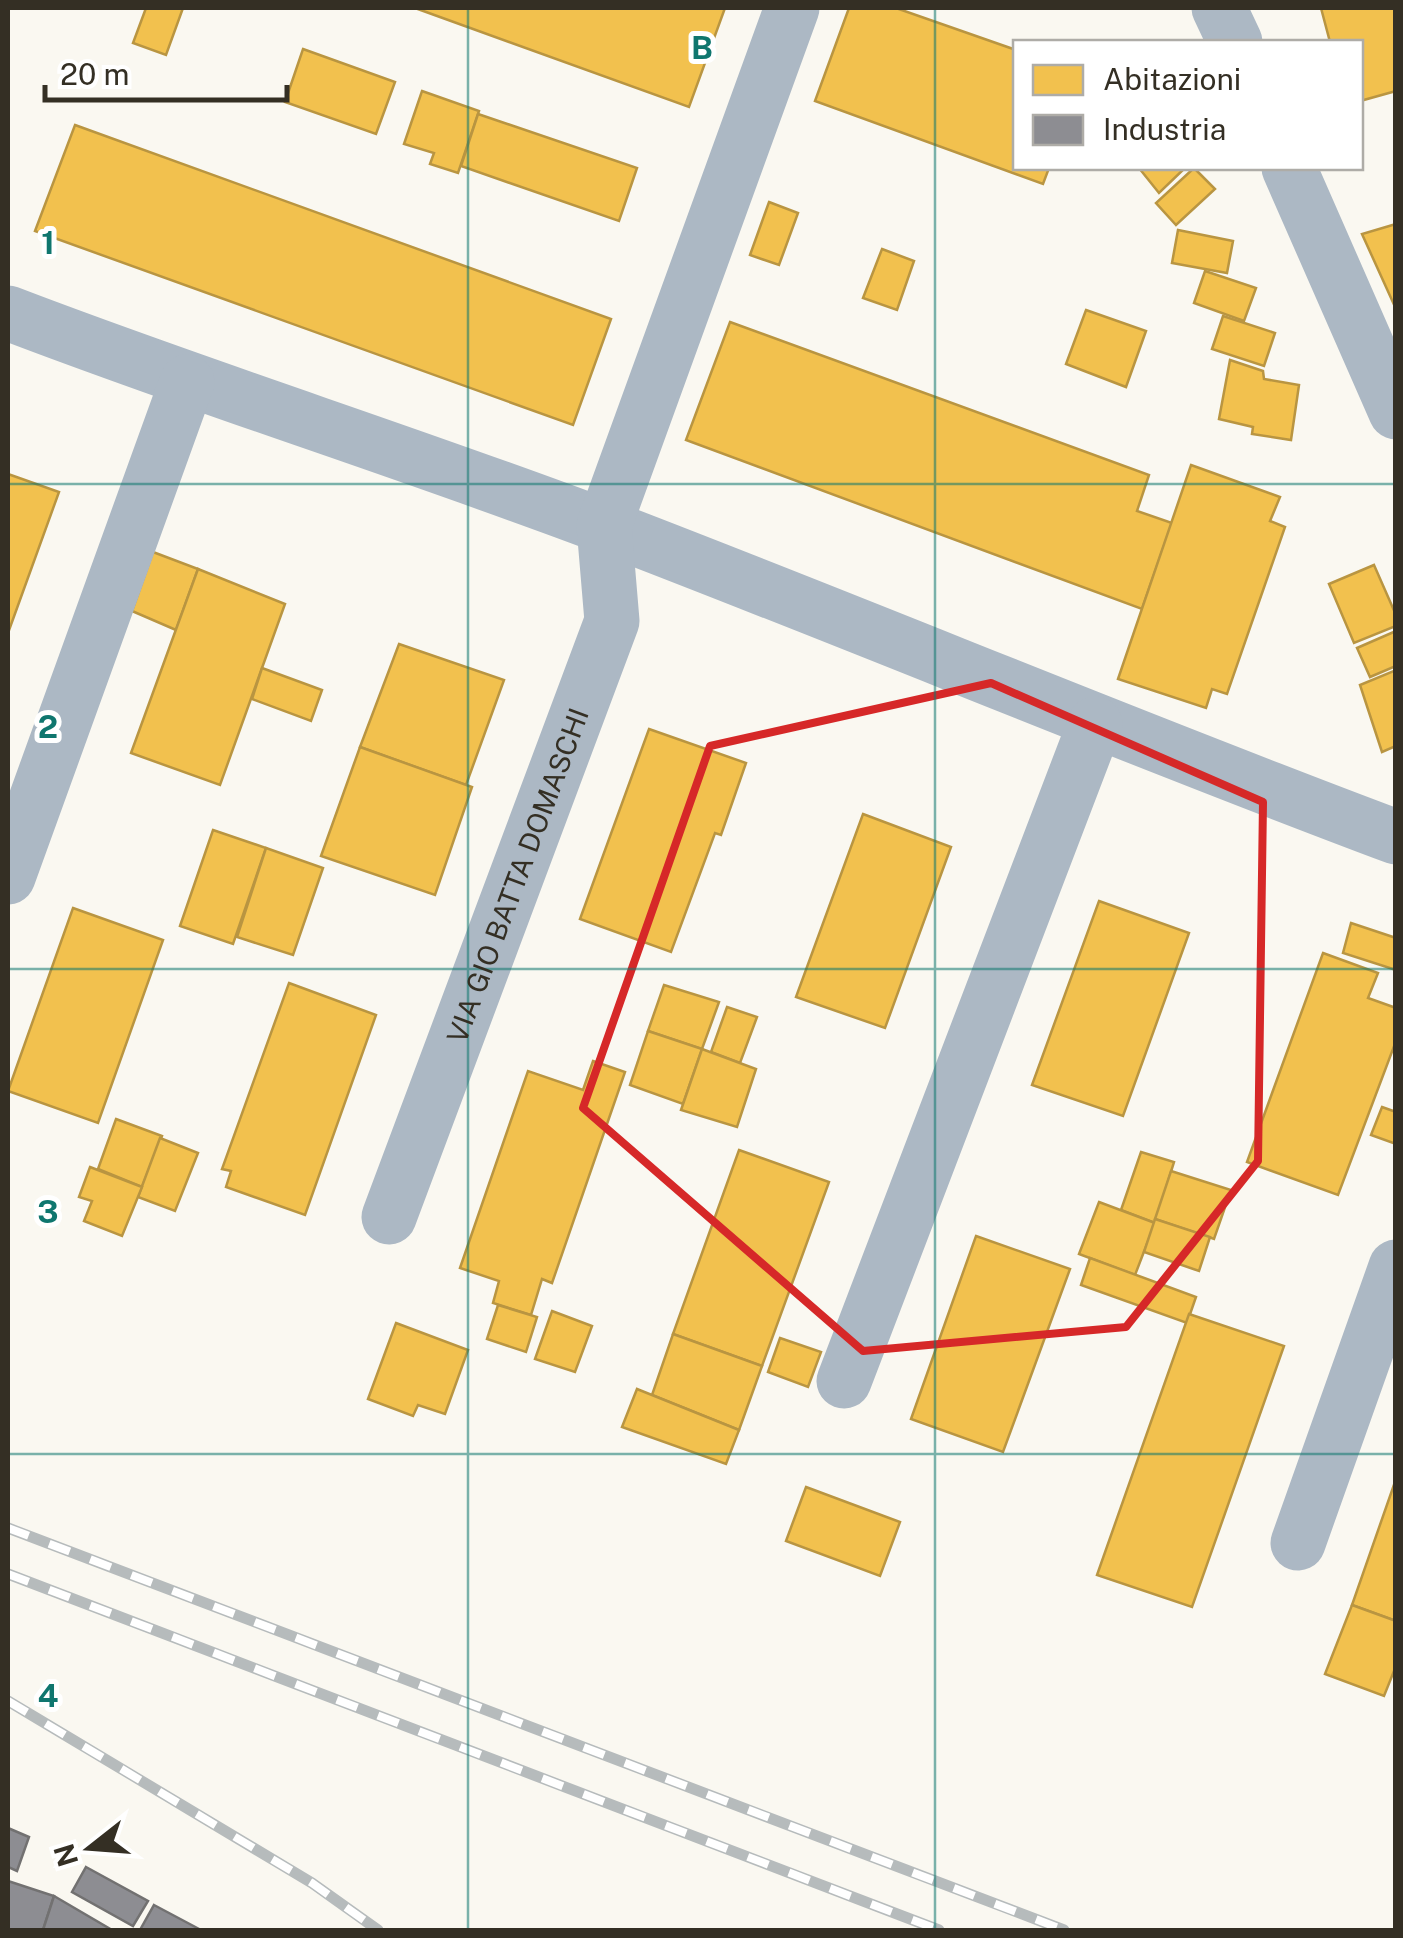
<svg xmlns="http://www.w3.org/2000/svg" width="1403" height="1938" viewBox="0 0 1403 1938" font-family="'Public Sans',sans-serif">
<style>
.homes{fill:#f2c14e;stroke:#b99541;stroke-width:2.5}
.industry{fill:#8d8d92;stroke:#727171;stroke-width:2.5}
.lines{fill:none;stroke-linecap:round;stroke-linejoin:round}
.street{stroke:#acb8c4;stroke-width:55}
.rail-casing{stroke:#b6bbbc;stroke-width:11}
.rail{stroke:#fff;stroke-width:8;stroke-dasharray:22;stroke-linecap:butt}
.marked{fill:none;stroke:#d62828;stroke-width:8;stroke-linejoin:round}
.grid{fill:none;stroke:#0f766e;stroke-width:2.5;stroke-opacity:0.55}
.labels{text-anchor:middle;dominant-baseline:central;stroke-width:10;stroke-linejoin:round;paint-order:stroke}
.street-label{font-size:28px;fill:#342f24;stroke:#fff}
.grid-label{font-size:32px;text-anchor:middle;font-weight:bold;fill:#0f766e;stroke:#fff;stroke-width:10;stroke-linejoin:round;paint-order:stroke}
</style>
<rect width="100%" height="100%" fill="#faf8f1"/>
<g class="homes">
<polygon points="146,8 183,8 166,55 133,43"/>
<polygon points="415,8 725,8 689,107"/>
<polygon points="849,8 896,8 1016,50 1016,168 1049,168 1043,184 815,101"/>
<polygon points="1321,8 1396,8 1396,91 1360,101 1360,42 1330,42"/>
<polygon points="303,49 395,82 376,134 285,102"/>
<polygon points="422,91 479,111 458,173 430,164 434,153 404,144"/>
<polygon points="478,114 637,168 619,221 461,166"/>
<polygon points="75,125 611,319 573,425 35,231"/>
<polygon points="1139,168 1185,168 1159,193"/>
<polygon points="1194,168 1215,189 1176,225 1156,203"/>
<polygon points="769,202 798,213 779,265 750,255"/>
<polygon points="1396,224 1396,309 1362,234"/>
<polygon points="1178,230 1233,241 1227,273 1172,263"/>
<polygon points="882,249 914,261 897,310 863,298"/>
<polygon points="1205,271 1256,288 1244,321 1194,303"/>
<polygon points="1086,310 1146,331 1126,387 1066,364"/>
<polygon points="1223,316 1275,333 1264,366 1212,349"/>
<polygon points="730,322 1149,475 1137,511 1172,523 1142,609 686,440"/>
<polygon points="1230,360 1263,371 1264,379 1299,385 1291,440 1252,434 1253,427 1219,419"/>
<polygon points="1191,465 1280,497 1270,521 1285,527 1227,694 1212,689 1206,708 1118,679"/>
<polygon points="8,474 59,492 8,633"/>
<polygon points="153,552 198,569 176,630 132,611"/>
<polygon points="1374,565 1396,615 1396,626 1354,643 1329,584"/>
<polygon points="198,569 285,604 220,785 131,753"/>
<polygon points="1396,631 1396,666 1370,677 1357,648"/>
<polygon points="399,644 504,680 466,785 360,747"/>
<polygon points="262,668 322,690 311,721 252,699"/>
<polygon points="1396,670 1396,746 1382,752 1360,685"/>
<polygon points="649,729 746,763 721,835 715,833 671,952 580,919"/>
<polygon points="360,747 472,787 435,895 321,856"/>
<polygon points="863,814 951,847 885,1028 796,997"/>
<polygon points="213,830 266,848 233,944 180,926"/>
<polygon points="266,848 323,868 293,955 237,937"/>
<polygon points="1099,901 1189,933 1123,1116 1032,1085"/>
<polygon points="73,908 163,940 98,1123 8,1091"/>
<polygon points="1351,923 1396,938 1396,970 1343,953"/>
<polygon points="1323,953 1378,973 1368,998 1396,1008 1396,1041 1338,1195 1247,1162"/>
<polygon points="289,983 376,1015 305,1215 226,1187 231,1171 222,1169"/>
<polygon points="664,985 719,1002 702,1049 648,1031"/>
<polygon points="727,1007 757,1017 740,1063 711,1052"/>
<polygon points="648,1031 702,1049 683,1104 630,1085"/>
<polygon points="702,1049 756,1069 737,1127 681,1110"/>
<polygon points="593,1061 625,1072 552,1283 542,1279 531,1315 493,1303 499,1281 460,1268 528,1071 583,1090"/>
<polygon points="1382,1107 1396,1112 1396,1144 1371,1135"/>
<polygon points="116,1119 162,1136 142,1187 98,1169"/>
<polygon points="160,1138 198,1153 175,1211 138,1197"/>
<polygon points="739,1150 829,1182 762,1366 673,1334"/>
<polygon points="1141,1152 1174,1162 1155,1223 1121,1210"/>
<polygon points="90,1167 142,1187 122,1236 84,1221 92,1201 79,1197"/>
<polygon points="1171,1171 1231,1190 1214,1239 1155,1219"/>
<polygon points="1099,1202 1155,1223 1135,1275 1079,1254"/>
<polygon points="1155,1219 1210,1237 1199,1271 1144,1252"/>
<polygon points="976,1236 1070,1269 1003,1452 911,1419"/>
<polygon points="1090,1258 1196,1297 1187,1323 1081,1285"/>
<polygon points="498,1305 537,1317 526,1352 487,1339"/>
<polygon points="552,1311 592,1326 575,1372 535,1359"/>
<polygon points="1189,1314 1284,1346 1192,1607 1097,1575"/>
<polygon points="396,1323 468,1350 445,1414 418,1405 413,1416 368,1399"/>
<polygon points="673,1334 762,1366 739,1430 652,1395"/>
<polygon points="780,1338 821,1352 808,1387 768,1372"/>
<polygon points="637,1389 739,1430 726,1464 622,1427"/>
<polygon points="1396,1479 1396,1621 1352,1605"/>
<polygon points="806,1487 900,1522 880,1576 786,1541"/>
<polygon points="1352,1605 1396,1621 1396,1666 1384,1696 1325,1674"/>
</g>
<g class="industry">
<polygon points="8,1828 29,1837 17,1871 8,1867"/>
<polygon points="86,1867 148,1901 133,1926 72,1892"/>
<polygon points="8,1881 54,1896 43,1930 8,1930"/>
<polygon points="54,1896 112,1930 43,1930"/>
<polygon points="154,1905 201,1930 140,1930"/>
</g>
<g class="lines">
<g class="street">
<polyline points="1219,8 1235,42"/>
<polyline points="1289,168 1396,412"/>
<path d="M 8,313 C 206,389 408,452 606,527 C 870,628 1131,738 1396,837"/>
<polyline points="8,877 187,382"/>
<path id="s1" d="M 389,1217 L 612,621 L 604,526 L 792,8"/>
<polyline points="844,1381 1095,724"/>
<polyline points="1298,1543 1396,1267"/>
</g>
<g class="rail-casing">
<g id="rail">
<polyline points="8,1528 1064,1930"/>
<polyline points="8,1574 939,1930"/>
<polyline points="8,1701 312,1883 378,1930"/>
</g>
</g>
<use href="#rail" class="rail"/>
</g>
<path class="marked" d="M 991,683 L 1263,802 L 1258,1161 L 1126,1327 L 863,1351 L 583,1108 L 710,746 Z"/>
<path class="grid" d="M 468,8 L 468,1930M 935,8 L 935,1930M 8,484 L 1396,484M 8,969 L 1396,969M 8,1454 L 1396,1454"/>
<g class="labels">
<g class="street-label">
<text stroke="none"><textPath href="#s1" startOffset="365">VIA GIO BATTA DOMASCHI</textPath></text>
</g>
</g>
<g class="grid-label">
<text x="702" y="59">B</text>
<text x="48" y="254">1</text>
<text x="48" y="738">2</text>
<text x="48" y="1223">3</text>
<text x="48" y="1707">4</text>
</g>
<rect width="1403" height="1938" fill="none" stroke="#342f24" stroke-width="20"/>
<rect x="1013" y="40" width="350" height="130" fill="#ffffff" stroke="#aeaca7" stroke-width="2.5"/>
<rect x="1033" y="65" width="50" height="30" fill="#f2c14e" stroke="#aeaca7" stroke-width="2.5"/>
<text x="1103" y="90" font-size="30" fill="#342f24">Abitazioni</text>
<rect x="1033" y="115" width="50" height="30" fill="#8d8d92" stroke="#aeaca7" stroke-width="2.5"/>
<text x="1103" y="140" font-size="30" fill="#342f24">Industria</text>
<g transform="translate(90 1848) rotate(253)" stroke="#ffffff" stroke-width="8" paint-order="stroke">
<path d="M0-8L18 38L0 25L-18 38Z" fill="#342f24"/>
<text y="-15" font-size="28" font-weight="bold" text-anchor="middle" fill="#342f24">N</text>
</g>
<path d="M45 85v15h242v-15" fill="none" stroke="#342f24" stroke-width="5"/>
<text x="60" y="85" font-size="30" fill="#342f24" stroke="#ffffff" stroke-width="8" paint-order="stroke">20 m</text>
</svg>
